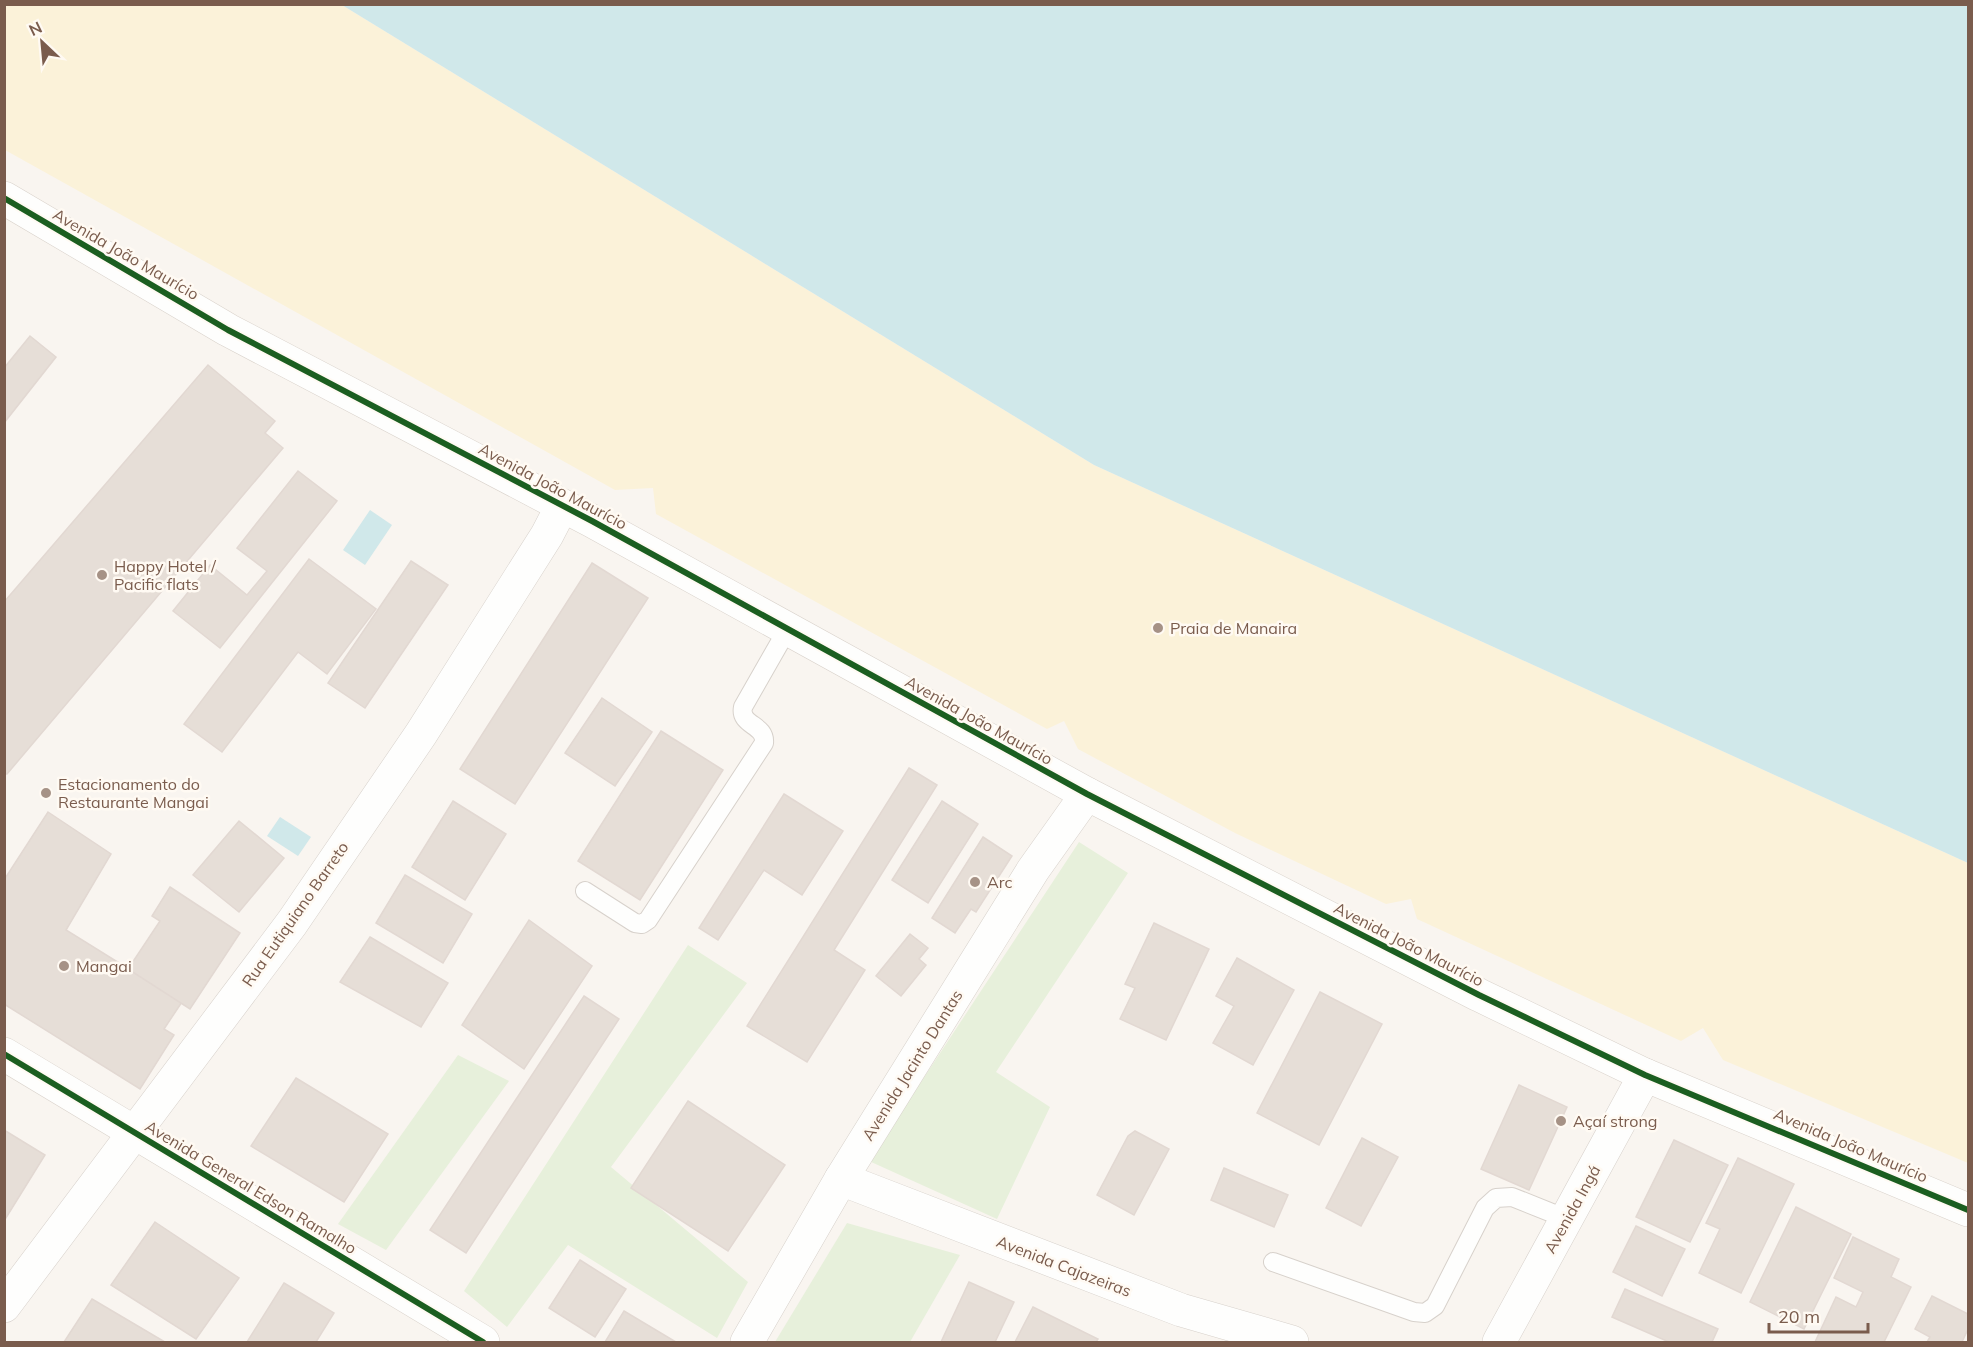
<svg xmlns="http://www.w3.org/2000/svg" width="1973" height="1347" viewBox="0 0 1973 1347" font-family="Mulish,sans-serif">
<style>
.green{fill:#e7f0db}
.sand{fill:#fbf2d9}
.water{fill:#d0e8ea}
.building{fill:#e6ded7;stroke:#e2d8d2;stroke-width:1.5}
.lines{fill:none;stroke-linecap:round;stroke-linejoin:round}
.service-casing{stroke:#d7d1cb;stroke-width:20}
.minor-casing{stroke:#d7d1cb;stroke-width:34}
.secondary-casing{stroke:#d9d2cb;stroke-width:34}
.service{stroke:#fefefd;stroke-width:18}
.minor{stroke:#fefefd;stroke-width:33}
.secondary{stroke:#fefefd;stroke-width:33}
.cycleway-casing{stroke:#fffaf3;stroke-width:10}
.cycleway{stroke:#1b5e20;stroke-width:6}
.poi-dot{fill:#a69286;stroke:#fffaf3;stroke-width:2}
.labels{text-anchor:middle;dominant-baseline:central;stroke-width:5;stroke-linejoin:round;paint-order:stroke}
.street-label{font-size:16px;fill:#7a5c4d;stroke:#fffaf3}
.poi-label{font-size:16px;fill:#7a5c4d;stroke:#fffaf3;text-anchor:start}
</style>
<rect width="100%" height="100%" fill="#f9f5f0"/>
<g class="green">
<polygon points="1079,842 1128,873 996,1072 1050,1107 997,1219 869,1161"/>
<polygon points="688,945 747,983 611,1167 748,1282 717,1338 568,1245 507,1327 464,1291"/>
<polygon points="458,1055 509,1081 386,1250 338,1224"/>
<polygon points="847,1223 960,1255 910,1342 775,1342"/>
</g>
<polygon class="sand" points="5,5 342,5 1094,465 1968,863 1968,1163 1723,1060 1703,1028 1681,1041 1417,919 1411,899 1386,904 1235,833 1078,749 1064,721 1047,729 656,514 653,488 615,490 5,150"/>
<g class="water">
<polygon points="342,5 1968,5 1968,863 1094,465"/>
<polygon points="370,510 392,525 365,565 343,550"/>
<polygon points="280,817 311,837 298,856 267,836"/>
</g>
<g class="building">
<polygon points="30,336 56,357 4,423 4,368"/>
<polygon points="208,365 275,421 265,433 283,448 7,774 4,774 4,602"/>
<polygon points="298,471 337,501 220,648 173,611 210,565 247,595 267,571 237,548"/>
<polygon points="309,559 376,609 327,674 298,652 222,752 184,724"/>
<polygon points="411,561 448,585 365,708 328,683"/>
<polygon points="592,563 648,598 515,804 460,769"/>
<polygon points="602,698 652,732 615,786 565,753"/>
<polygon points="661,731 723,770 640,900 578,861"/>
<polygon points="909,768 937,785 834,950 865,970 807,1062 747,1026"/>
<polygon points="784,794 843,831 802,895 764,870 718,940 699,928"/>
<polygon points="453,801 506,834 465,900 412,867"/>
<polygon points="942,801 978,824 928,903 892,880"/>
<polygon points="48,812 111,854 66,930 182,1002 164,1029 174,1035 140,1089 4,1004 4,880"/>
<polygon points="239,821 284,858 239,912 193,875"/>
<polygon points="983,837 1012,856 976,912 971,909 955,933 932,918"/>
<polygon points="405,875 472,914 443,963 376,923"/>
<polygon points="170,887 240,933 190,1009 128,969 160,921 152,916"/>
<polygon points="529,920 592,966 524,1069 462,1025"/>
<polygon points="1154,923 1209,949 1166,1040 1120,1019 1135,988 1125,984"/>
<polygon points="910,934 928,948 919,959 926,965 901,996 876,976"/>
<polygon points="370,937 448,983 421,1027 340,982"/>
<polygon points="1237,958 1294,990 1253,1065 1213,1043 1234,1006 1216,996"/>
<polygon points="1320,992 1382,1024 1319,1145 1257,1113"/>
<polygon points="584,996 619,1019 466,1253 430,1230"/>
<polygon points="296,1078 388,1134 344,1202 251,1146"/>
<polygon points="1519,1085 1567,1107 1529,1190 1481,1169"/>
<polygon points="688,1101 785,1165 728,1251 631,1188"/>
<polygon points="4,1130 45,1155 4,1221"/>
<polygon points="1135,1131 1169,1149 1134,1215 1097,1195 1128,1136"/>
<polygon points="1362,1138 1398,1157 1361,1226 1326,1208"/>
<polygon points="1674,1140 1728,1165 1690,1242 1636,1217"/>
<polygon points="1738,1158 1794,1184 1741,1293 1699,1273 1720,1229 1706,1223"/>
<polygon points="1224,1168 1288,1195 1274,1227 1211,1200"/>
<polygon points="1796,1207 1851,1234 1804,1329 1750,1302"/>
<polygon points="155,1222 239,1278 196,1339 111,1285"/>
<polygon points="1636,1226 1685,1249 1662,1296 1613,1272"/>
<polygon points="1853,1237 1899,1259 1891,1277 1911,1287 1884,1342 1815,1342 1836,1297 1856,1307 1863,1292 1834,1278"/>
<polygon points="580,1260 626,1289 595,1337 549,1308"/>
<polygon points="969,1282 1014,1302 995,1342 941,1342"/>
<polygon points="284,1283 334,1313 316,1342 247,1342"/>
<polygon points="1625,1289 1718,1329 1712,1342 1669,1342 1612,1317"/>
<polygon points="1932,1296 1968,1314 1968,1329 1962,1342 1927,1342 1930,1337 1915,1329"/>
<polygon points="92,1299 165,1342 64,1342"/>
<polygon points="1033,1307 1098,1339 1096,1342 1015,1342"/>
<polygon points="624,1311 676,1342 605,1342"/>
</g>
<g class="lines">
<g class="service-casing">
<g id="service">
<path d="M 585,891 L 635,923 L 642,924 L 648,920 L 764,743 C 766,724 739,726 743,707 L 787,630"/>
<polyline points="1273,1262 1414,1312 1425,1313 1435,1306 1485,1208 1496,1198 1512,1197 1567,1219"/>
</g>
</g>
<g class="minor-casing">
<g id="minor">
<polyline points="841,1179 1181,1310 1292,1342"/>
<polyline points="4,1306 292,923 421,734 547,535 562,506"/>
<polyline points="747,1342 841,1179 1033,870 1087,794"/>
<polyline points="1499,1342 1645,1075"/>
</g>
</g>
<g class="secondary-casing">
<g id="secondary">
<polyline points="4,198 228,330 592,521 1087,794 1479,995 1645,1075 1968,1210"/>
<polyline points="4,1054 483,1342"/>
</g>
</g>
<use href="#service" class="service"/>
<use href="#minor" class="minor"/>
<use href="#secondary" class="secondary"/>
<g class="cycleway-casing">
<g id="cycleway">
<polyline points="4,198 228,330 592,521 1087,794 1479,995 1645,1075 1968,1210"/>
<polyline points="4,1054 483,1342"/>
</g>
</g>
<use href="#cycleway" class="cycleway"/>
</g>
<g class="poi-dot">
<circle cx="102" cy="575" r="6"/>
<circle cx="1158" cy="628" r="6"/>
<circle cx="46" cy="793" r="6"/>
<circle cx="975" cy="882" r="6"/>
<circle cx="64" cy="966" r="6"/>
<circle cx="1561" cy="1121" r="6"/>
</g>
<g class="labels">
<g class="street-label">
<text transform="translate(126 254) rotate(30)">Avenida João Maurício</text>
<text transform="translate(553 486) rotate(28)">Avenida João Maurício</text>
<text transform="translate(979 720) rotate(29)">Avenida João Maurício</text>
<text transform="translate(295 914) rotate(-55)">Rua Eutiquiano Barreto</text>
<text transform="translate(1409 944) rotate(27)">Avenida João Maurício</text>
<text transform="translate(912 1065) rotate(-58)">Avenida Jacinto Dantas</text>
<text transform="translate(1851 1145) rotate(23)">Avenida João Maurício</text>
<text transform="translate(251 1187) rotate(31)">Avenida General Edson Ramalho</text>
<text transform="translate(1572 1209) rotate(-61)">Avenida Ingá</text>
<text transform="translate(1064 1266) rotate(21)">Avenida Cajazeiras</text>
</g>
<g class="poi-label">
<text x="114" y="566">Happy Hotel /<tspan x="114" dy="18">Pacific flats</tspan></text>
<text x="1170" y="628">Praia de Manaira</text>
<text x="58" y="784">Estacionamento do<tspan x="58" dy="18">Restaurante Mangai</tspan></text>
<text x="987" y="882">Arc</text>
<text x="76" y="966">Mangai</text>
<text x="1573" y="1121">Açaí strong</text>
</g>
</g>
<rect width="1973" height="1347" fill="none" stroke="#7a5c4d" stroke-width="12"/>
<g transform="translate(42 42) rotate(334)" stroke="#fffaf3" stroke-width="4.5" paint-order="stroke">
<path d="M0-4.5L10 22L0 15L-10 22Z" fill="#7a5c4d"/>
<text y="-9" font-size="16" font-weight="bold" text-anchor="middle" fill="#7a5c4d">N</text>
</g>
<path d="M1769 1323v9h99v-9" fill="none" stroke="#7a5c4d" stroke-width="3"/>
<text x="1778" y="1323" font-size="18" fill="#7a5c4d" stroke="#fffaf3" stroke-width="4.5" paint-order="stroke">20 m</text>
</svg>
